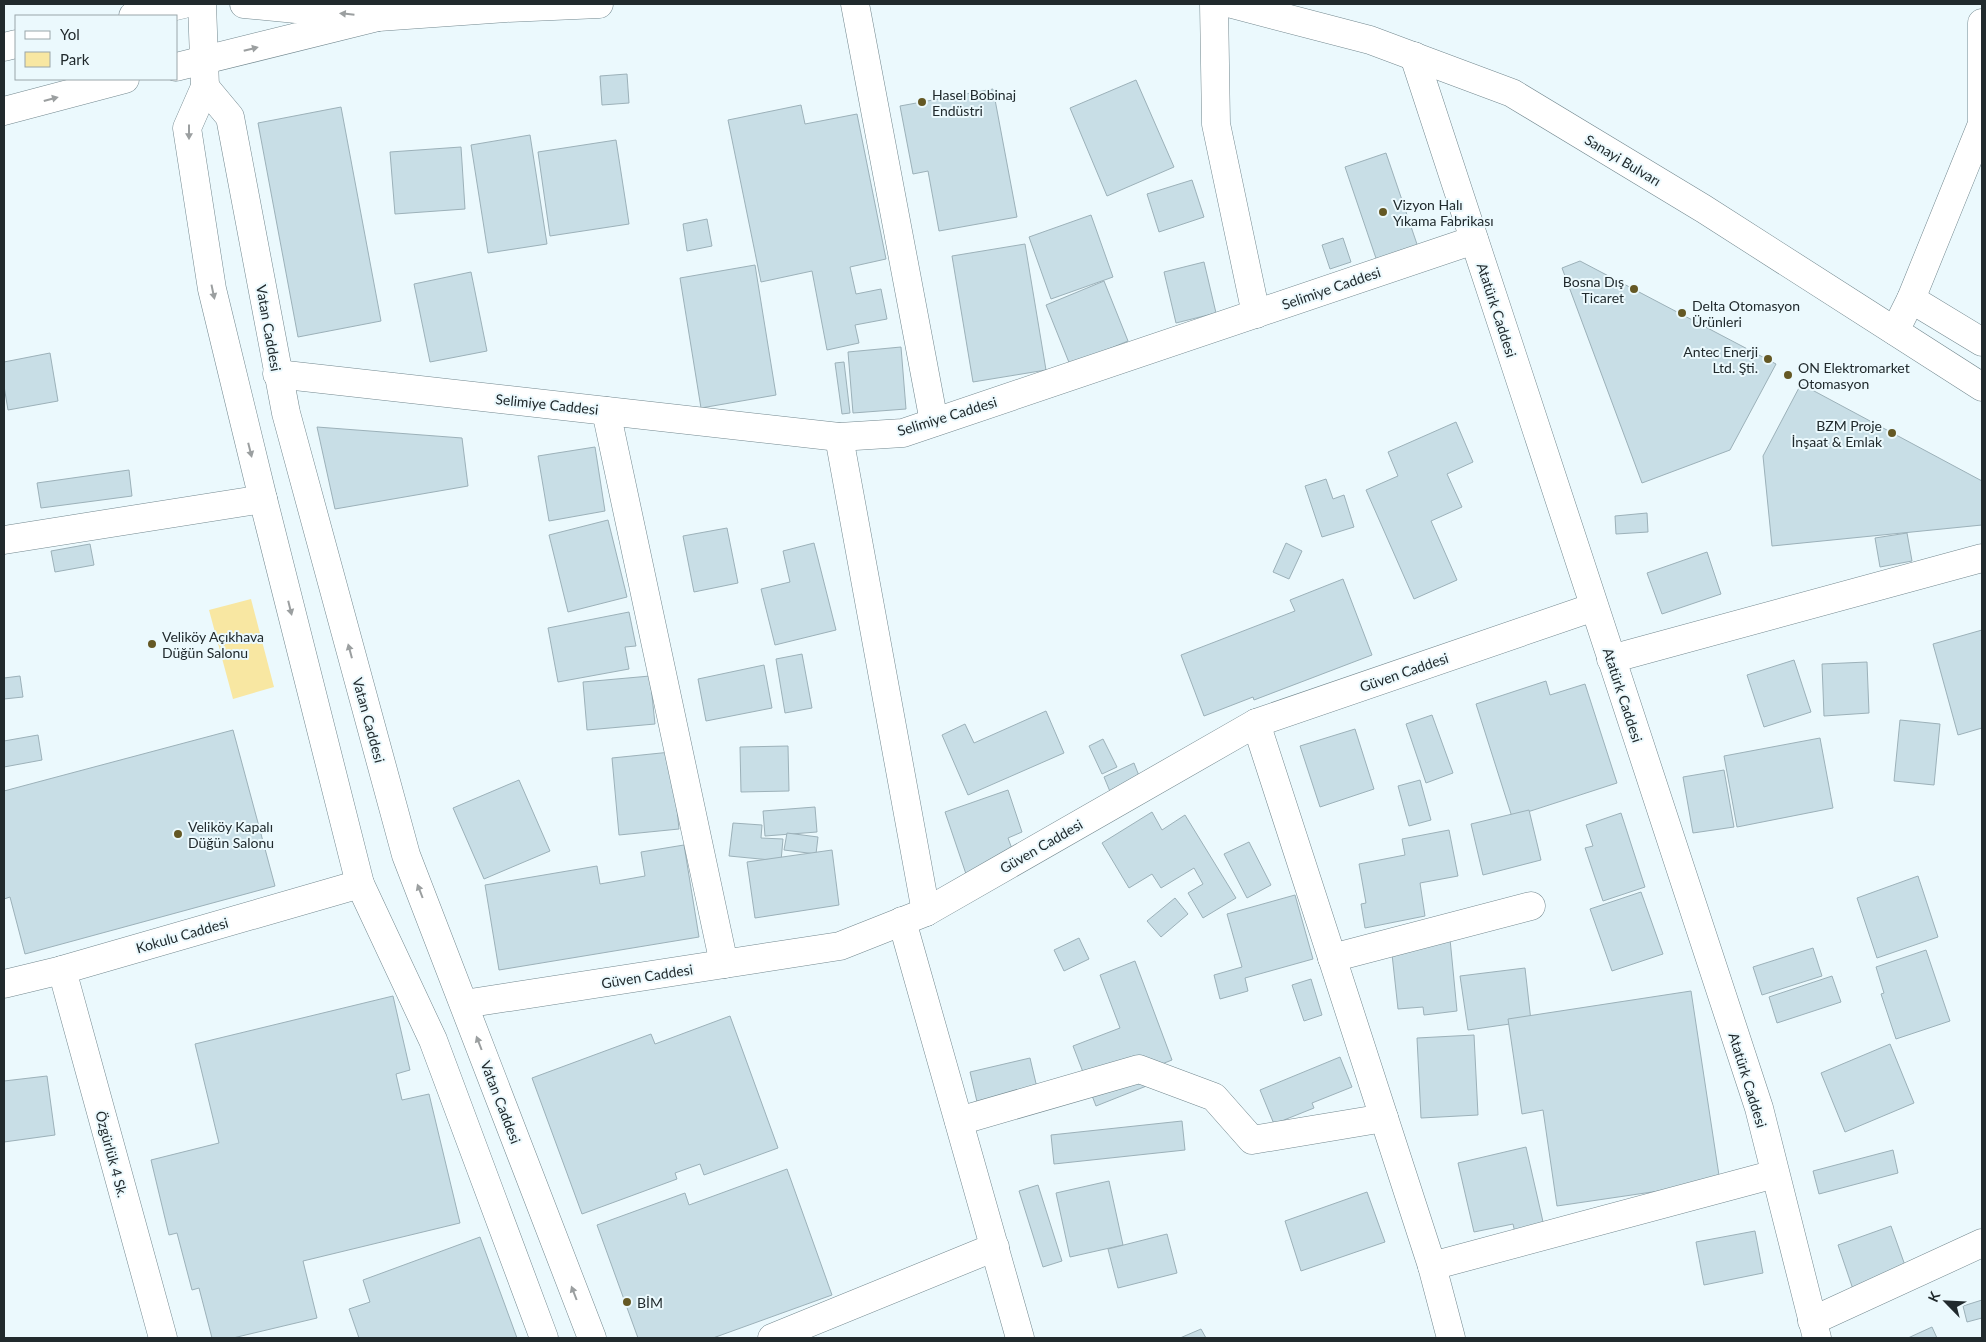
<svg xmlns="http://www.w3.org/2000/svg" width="1986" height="1342" viewBox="0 0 1986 1342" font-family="Lato,sans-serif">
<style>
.green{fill:#f8e7a2}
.building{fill:#c8dee6;stroke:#9cb1b9}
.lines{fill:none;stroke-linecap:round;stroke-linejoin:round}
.minor-casing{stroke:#73888f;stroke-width:29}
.tertiary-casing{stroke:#73888f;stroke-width:29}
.secondary-casing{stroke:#73888f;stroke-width:29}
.minor{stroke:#fff;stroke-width:28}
.tertiary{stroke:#fff;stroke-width:28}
.secondary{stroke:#fff;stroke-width:28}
.oneway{fill:#9b9fa0}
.poi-dot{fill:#645824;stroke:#ebf9fd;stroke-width:2}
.labels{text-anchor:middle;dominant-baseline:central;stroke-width:4;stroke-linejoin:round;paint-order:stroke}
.poi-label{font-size:14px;fill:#212a2d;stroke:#ebf9fd;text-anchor:start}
.street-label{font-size:14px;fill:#212a2d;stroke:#ebf9fd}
</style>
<rect width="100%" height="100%" fill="#ebf9fd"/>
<polygon class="green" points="251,599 274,687 233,699 209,610"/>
<g class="building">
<polygon points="627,74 629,103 602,105 600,76"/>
<polygon points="1136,80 1174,167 1107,196 1070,108"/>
<polygon points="993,89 1017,217 939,231 928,171 913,174 900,106"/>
<polygon points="801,105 805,124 857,114 886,259 850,267 856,294 881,289 887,319 855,325 859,343 827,350 812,271 761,282 728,120"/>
<polygon points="341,107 381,321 298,337 258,123"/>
<polygon points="530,135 547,244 488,253 471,145"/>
<polygon points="616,140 629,224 550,236 538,152"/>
<polygon points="461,147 465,209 395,214 390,152"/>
<polygon points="1386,153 1421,256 1380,270 1345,167"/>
<polygon points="1192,180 1204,217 1159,232 1147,194"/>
<polygon points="1091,215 1113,277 1051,299 1029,237"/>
<polygon points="707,219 712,246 687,251 683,224"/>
<polygon points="1343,238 1351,262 1330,269 1322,245"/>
<polygon points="1025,244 1046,370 973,382 952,256"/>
<polygon points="1580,261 1776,364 1730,450 1642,483 1562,268"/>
<polygon points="1204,262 1216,313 1176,323 1164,272"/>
<polygon points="755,265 776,395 701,408 680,278"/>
<polygon points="471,272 487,351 430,362 414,284"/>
<polygon points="1104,281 1128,341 1070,365 1046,305"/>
<polygon points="901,347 906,409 853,413 848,352"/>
<polygon points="50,353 58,401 8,410 4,386 4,362"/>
<polygon points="844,362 850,413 842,414 835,363"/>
<polygon points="1801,384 1982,481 1982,525 1772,546 1763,456"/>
<polygon points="1456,422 1473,462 1447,474 1462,507 1431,521 1457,580 1414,599 1366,490 1398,476 1388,452"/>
<polygon points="317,427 462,438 468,486 335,509"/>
<polygon points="595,447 605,511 549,521 538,456"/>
<polygon points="129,470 132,496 41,508 37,483"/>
<polygon points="1326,479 1333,499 1344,495 1354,527 1322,537 1305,486"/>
<polygon points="1647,513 1648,532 1616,534 1615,516"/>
<polygon points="608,520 627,597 568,612 549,535"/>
<polygon points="727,528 738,583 694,592 683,536"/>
<polygon points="1907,533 1912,561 1880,567 1875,538"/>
<polygon points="814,543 836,630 775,645 761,589 790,582 783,551"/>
<polygon points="1286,543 1302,551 1289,579 1273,572"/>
<polygon points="90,544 94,565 55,572 51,551"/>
<polygon points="1707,552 1721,594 1662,614 1647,573"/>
<polygon points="1343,579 1372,655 1254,700 1253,697 1204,716 1181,655 1295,611 1290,600"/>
<polygon points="629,612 636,646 625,647 629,669 558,682 548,628"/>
<polygon points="1982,630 1982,728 1958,735 1933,644"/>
<polygon points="802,654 812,708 785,713 776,659"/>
<polygon points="1794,660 1811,712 1764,727 1747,675"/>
<polygon points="1867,662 1869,713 1824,716 1822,664"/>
<polygon points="764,665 772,708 706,721 698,679"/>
<polygon points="20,676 23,697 4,699 4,678"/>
<polygon points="650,676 655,724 587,730 583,682"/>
<polygon points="1546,681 1550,695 1585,684 1617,783 1512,817 1476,704"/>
<polygon points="1046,711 1064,753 968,795 942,735 965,724 974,743"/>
<polygon points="1432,715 1453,773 1426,783 1406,724"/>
<polygon points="1900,720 1940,724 1934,785 1894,781"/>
<polygon points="1355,729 1374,789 1320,807 1300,746"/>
<polygon points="233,730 275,886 25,954 10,897 4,899 4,791"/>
<polygon points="38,735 42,760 4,767 4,741"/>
<polygon points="1820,738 1833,808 1737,827 1724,756"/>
<polygon points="1103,739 1117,767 1102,774 1089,746"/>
<polygon points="788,746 789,791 741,792 740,747"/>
<polygon points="671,752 679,829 619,835 612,758"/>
<polygon points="1134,763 1141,781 1111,794 1104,777"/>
<polygon points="1724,770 1734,827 1693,833 1683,777"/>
<polygon points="519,780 550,851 484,879 453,808"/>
<polygon points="1420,780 1431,820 1409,826 1398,786"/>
<polygon points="1008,790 1022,832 1008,838 1015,857 966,874 945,812"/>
<polygon points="815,807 817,832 765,836 763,811"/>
<polygon points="1529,810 1541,860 1483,875 1471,824"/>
<polygon points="1152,812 1162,830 1185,815 1236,898 1203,918 1188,893 1203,884 1194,868 1161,888 1152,874 1129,888 1102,843"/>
<polygon points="1621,813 1645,887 1603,901 1585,848 1593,846 1586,825"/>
<polygon points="733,823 762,825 761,838 783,839 781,861 729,856"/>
<polygon points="1449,830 1458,876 1420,883 1425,916 1365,928 1361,904 1366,903 1359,864 1405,855 1402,839"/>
<polygon points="787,833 818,837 816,854 784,850"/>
<polygon points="1249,842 1271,885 1247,898 1224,854"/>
<polygon points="684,845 699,937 499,970 485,885 597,866 600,884 645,876 641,852"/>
<polygon points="832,850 839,905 755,918 747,862"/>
<polygon points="1918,876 1938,937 1877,958 1857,898"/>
<polygon points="1641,892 1663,954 1612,971 1590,909"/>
<polygon points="1295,895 1313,959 1245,978 1248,991 1220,999 1214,975 1242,967 1227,914"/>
<polygon points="1175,898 1188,914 1161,937 1147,921"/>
<polygon points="1079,938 1089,959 1064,971 1054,950"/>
<polygon points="1450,939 1457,1011 1424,1015 1423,1007 1398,1009 1391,945"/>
<polygon points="1813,948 1822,976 1762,995 1753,967"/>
<polygon points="1926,950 1950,1021 1896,1039 1881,994 1884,993 1876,967"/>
<polygon points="1135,961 1172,1060 1144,1071 1149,1085 1096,1106 1073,1046 1120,1028 1100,975"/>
<polygon points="1525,968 1531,1021 1468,1030 1460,976"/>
<polygon points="1832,976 1841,1002 1777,1023 1769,997"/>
<polygon points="1311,979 1322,1015 1304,1021 1292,985"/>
<polygon points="1691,991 1720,1182 1557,1206 1543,1110 1522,1114 1508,1019"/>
<polygon points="393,996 410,1070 396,1074 402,1100 429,1094 460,1223 303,1261 317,1318 233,1338 212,1338 199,1288 192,1290 177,1233 169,1235 151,1160 219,1143 195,1044"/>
<polygon points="730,1016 778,1148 704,1175 700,1164 675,1173 677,1179 582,1214 532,1078 651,1034 655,1044"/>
<polygon points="1474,1035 1478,1115 1421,1118 1417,1038"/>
<polygon points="1890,1044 1914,1103 1845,1132 1821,1073"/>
<polygon points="1340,1057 1352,1087 1312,1103 1314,1108 1274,1124 1260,1090"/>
<polygon points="1030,1058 1042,1109 982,1123 970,1072"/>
<polygon points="47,1076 55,1135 4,1142 4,1081"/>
<polygon points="1182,1121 1185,1150 1054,1164 1051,1135"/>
<polygon points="1526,1147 1546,1235 1517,1242 1513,1224 1474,1232 1458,1163"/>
<polygon points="1893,1150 1898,1173 1819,1194 1813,1171"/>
<polygon points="787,1169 832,1295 713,1338 638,1338 597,1225 685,1193 689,1205"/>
<polygon points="1109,1181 1123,1245 1070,1257 1056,1193"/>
<polygon points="1038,1185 1062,1261 1043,1267 1019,1191"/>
<polygon points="1367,1192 1385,1242 1301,1271 1285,1221"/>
<polygon points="1891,1226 1913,1288 1859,1307 1838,1245"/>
<polygon points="1755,1231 1763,1273 1704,1285 1696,1242"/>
<polygon points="1167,1234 1177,1273 1118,1288 1108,1249"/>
<polygon points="480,1237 517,1338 359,1338 349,1309 370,1302 363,1280"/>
<polygon points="1982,1300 1982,1318 1967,1322 1963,1306"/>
<polygon points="1932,1327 1937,1338 1908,1338"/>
<polygon points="1201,1329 1206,1338 1180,1338"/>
</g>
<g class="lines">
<g class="minor-casing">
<g id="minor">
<polyline points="855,4 934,422"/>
<polyline points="1214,4 1216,124 1256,314"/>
<polyline points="1911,299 1982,342"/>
<polyline points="1895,331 1911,299 1982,124 1982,23"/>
<polyline points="277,374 839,437 903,433 1474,240"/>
<polyline points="606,411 724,964"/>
<polyline points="839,437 926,912"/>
<polyline points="4,540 263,499"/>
<polyline points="1611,659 1982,558"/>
<polyline points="1256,723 1432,1266 1451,1338"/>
<polyline points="902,921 1020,1338"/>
<polyline points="1332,958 1531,906"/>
<polyline points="62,970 163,1338"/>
<polyline points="4,984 62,970 360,884"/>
<polyline points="464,1004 840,946 926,912 1256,723 1594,607"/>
<polyline points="959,1121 1139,1069 1214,1097 1252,1140 1384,1118"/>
<polyline points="1432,1266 1775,1174"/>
<polyline points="1812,1321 1982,1243"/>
<polyline points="772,1338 995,1247"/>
</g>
</g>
<g class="tertiary-casing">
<g id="tertiary">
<polyline points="1232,4 1370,40 1512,93 1704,209 1982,387"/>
<polyline points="378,17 506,8 599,4"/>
<polyline points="1414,56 1759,1108 1817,1338"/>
</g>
</g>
<g class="secondary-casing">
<g id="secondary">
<polyline points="202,4 205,87 187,128 212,289 263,499 360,884 433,1040 544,1338"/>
<polyline points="133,16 184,4"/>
<polyline points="4,47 16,44"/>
<polyline points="176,67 378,17 244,4"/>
<polyline points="205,87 230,117 286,413 406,855 592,1338"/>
<polyline points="4,111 125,79"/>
</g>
</g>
<use href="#minor" class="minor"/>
<use href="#tertiary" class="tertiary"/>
<use href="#secondary" class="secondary"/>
</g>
<defs><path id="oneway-solid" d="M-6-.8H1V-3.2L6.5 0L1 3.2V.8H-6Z" transform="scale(1.25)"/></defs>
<g class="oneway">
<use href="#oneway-solid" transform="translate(347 14) rotate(-174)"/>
<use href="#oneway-solid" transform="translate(251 49) rotate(-14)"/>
<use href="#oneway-solid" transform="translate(51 99) rotate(-15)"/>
<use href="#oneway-solid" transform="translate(189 132) rotate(90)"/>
<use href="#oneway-solid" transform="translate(213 292) rotate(78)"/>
<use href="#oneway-solid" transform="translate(250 450) rotate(76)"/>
<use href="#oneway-solid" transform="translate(290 608) rotate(76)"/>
<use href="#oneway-solid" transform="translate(350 651) rotate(-105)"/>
<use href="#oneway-solid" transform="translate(420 891) rotate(-111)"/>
<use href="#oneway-solid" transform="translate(479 1043) rotate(-111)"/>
<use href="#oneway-solid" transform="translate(574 1293) rotate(-111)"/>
</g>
<g class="poi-dot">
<circle cx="922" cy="102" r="5"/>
<circle cx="1383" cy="212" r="5"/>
<circle cx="1634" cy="289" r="5"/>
<circle cx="1682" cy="313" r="5"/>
<circle cx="1768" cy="359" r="5"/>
<circle cx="1788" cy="375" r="5"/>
<circle cx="1892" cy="433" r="5"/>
<circle cx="152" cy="644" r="5"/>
<circle cx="178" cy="834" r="5"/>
<circle cx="627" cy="1302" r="5"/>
</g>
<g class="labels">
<g class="poi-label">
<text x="932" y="94">Hasel Bobinaj<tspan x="932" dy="16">Endüstri</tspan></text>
<text x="1393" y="204">Vizyon Halı<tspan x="1393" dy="16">Yıkama Fabrikası</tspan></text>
<text x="1624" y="281" text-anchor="end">Bosna Dış<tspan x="1624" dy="16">Ticaret</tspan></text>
<text x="1692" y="305">Delta Otomasyon<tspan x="1692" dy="16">Ürünleri</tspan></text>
<text x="1758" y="351" text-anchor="end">Antec Enerji<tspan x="1758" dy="16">Ltd. Şti.</tspan></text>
<text x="1798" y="367">ON Elektromarket<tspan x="1798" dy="16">Otomasyon</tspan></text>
<text x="1882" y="425" text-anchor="end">BZM Proje<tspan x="1882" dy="16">İnşaat &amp; Emlak</tspan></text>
<text x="162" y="636">Veliköy Açıkhava<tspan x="162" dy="16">Düğün Salonu</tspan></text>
<text x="188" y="826">Veliköy Kapalı<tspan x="188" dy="16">Düğün Salonu</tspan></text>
<text x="637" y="1302">BİM</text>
</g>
<g class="street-label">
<text transform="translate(1623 160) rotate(31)">Sanayi Bulvarı</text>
<text transform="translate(1331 288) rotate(-19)">Selimiye Caddesi</text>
<text transform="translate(1497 310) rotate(72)">Atatürk Caddesi</text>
<text transform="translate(269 328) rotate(80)">Vatan Caddesi</text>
<text transform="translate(547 404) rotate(6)">Selimiye Caddesi</text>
<text transform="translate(947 416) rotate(-17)">Selimiye Caddesi</text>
<text transform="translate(1404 672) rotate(-19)">Güven Caddesi</text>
<text transform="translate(1623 695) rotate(72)">Atatürk Caddesi</text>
<text transform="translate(369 720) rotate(75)">Vatan Caddesi</text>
<text transform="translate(1041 846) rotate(-30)">Güven Caddesi</text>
<text transform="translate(182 935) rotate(-16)">Kokulu Caddesi</text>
<text transform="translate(647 976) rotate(-9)">Güven Caddesi</text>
<text transform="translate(1748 1080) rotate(73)">Atatürk Caddesi</text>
<text transform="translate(501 1102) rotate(69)">Vatan Caddesi</text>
<text transform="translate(112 1154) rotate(75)">Özgürlük 4 Sk.</text>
</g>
</g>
<rect width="1986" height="1342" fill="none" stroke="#212a2d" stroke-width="10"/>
<rect x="15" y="15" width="162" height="65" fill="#ebf9fd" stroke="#9aa6aa"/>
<rect x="25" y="31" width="25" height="8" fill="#ffffff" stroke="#9aa6aa"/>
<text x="60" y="40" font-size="15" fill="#212a2d">Yol</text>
<rect x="25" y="52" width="25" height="15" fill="#f8e7a2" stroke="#9aa6aa"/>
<text x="60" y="65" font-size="15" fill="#212a2d">Park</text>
<g transform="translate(1946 1302) rotate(294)" stroke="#ebf9fd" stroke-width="4" paint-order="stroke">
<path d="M0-4L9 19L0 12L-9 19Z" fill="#212a2d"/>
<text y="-8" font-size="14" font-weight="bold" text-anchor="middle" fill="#212a2d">K</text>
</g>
</svg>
